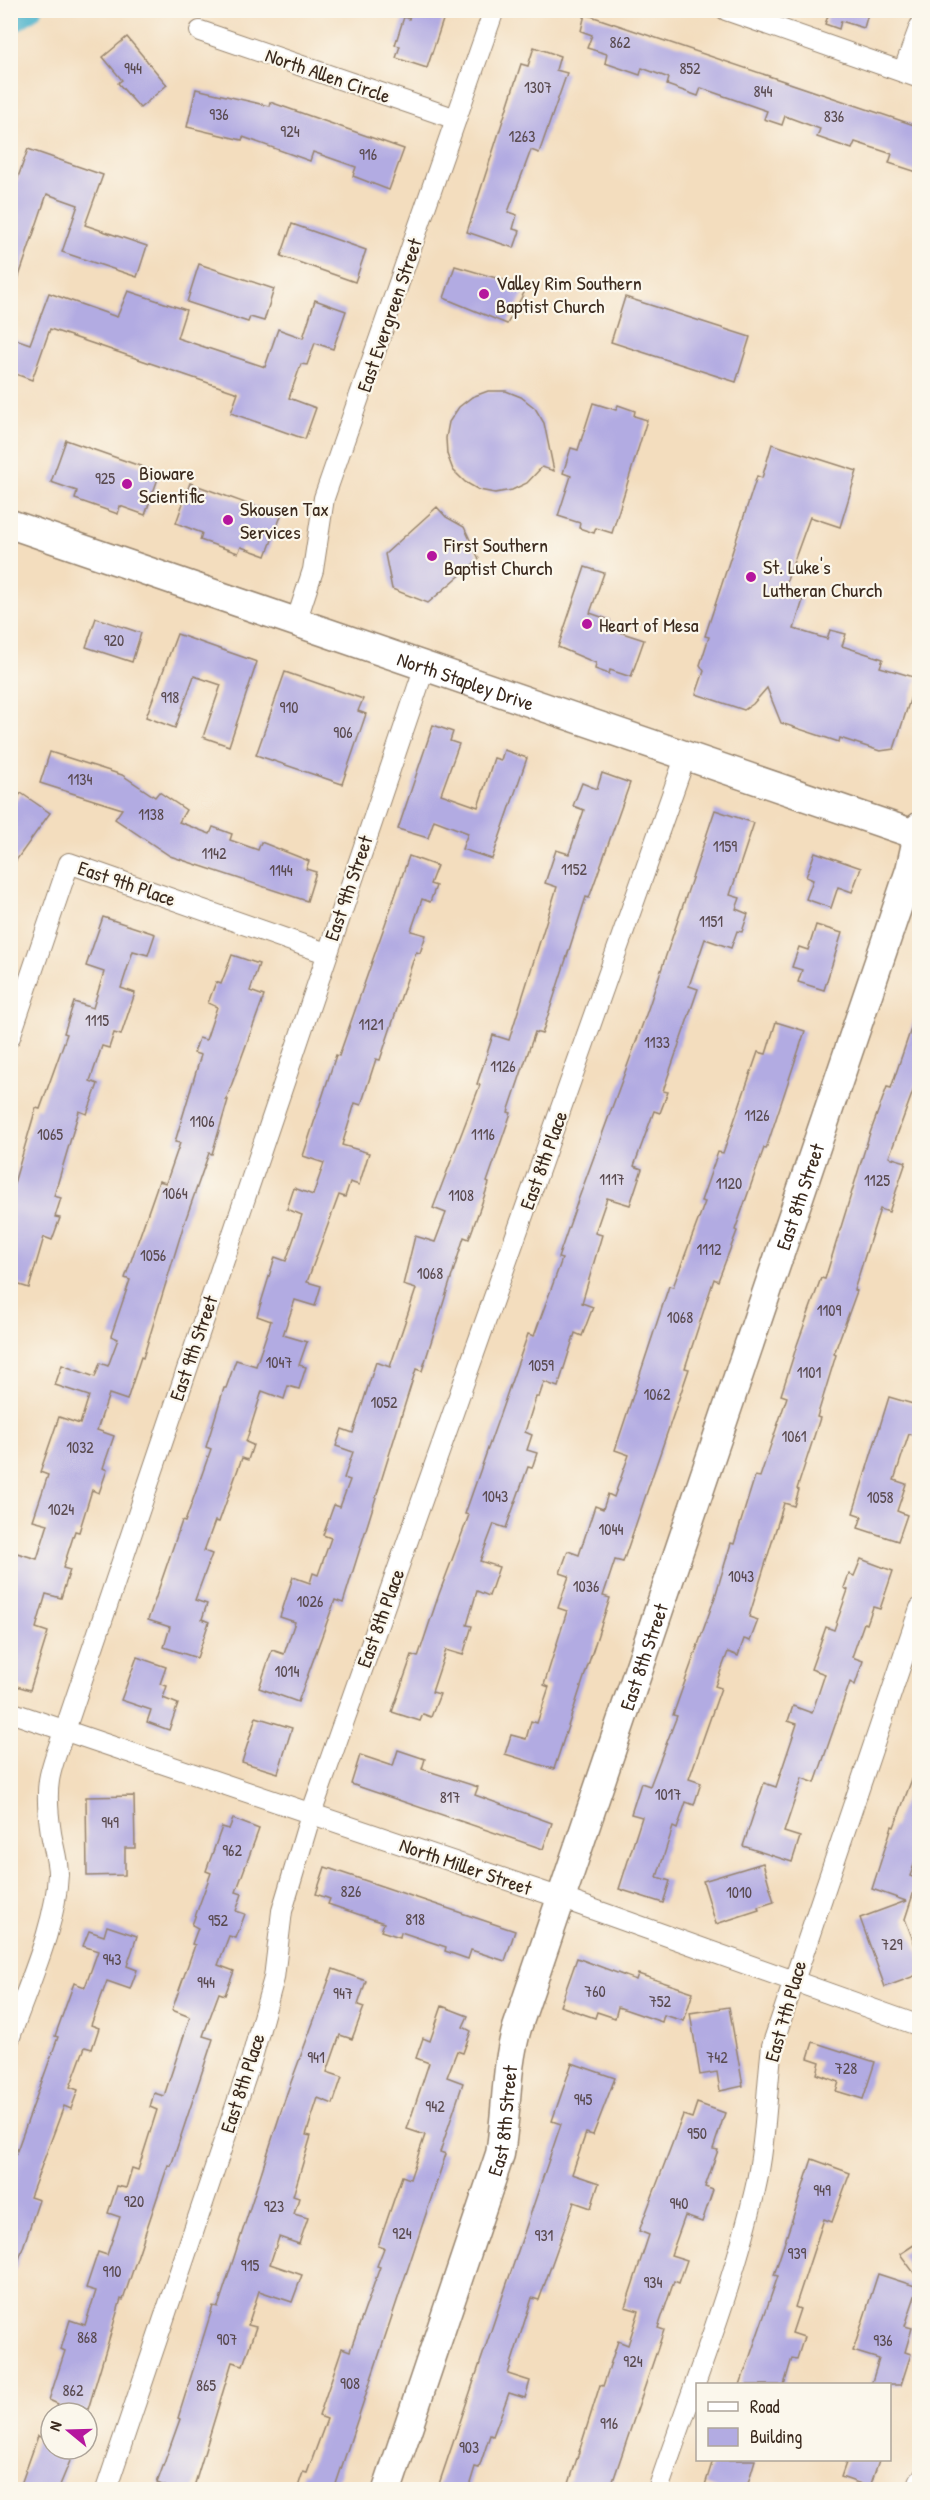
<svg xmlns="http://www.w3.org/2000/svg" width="930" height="2500" viewBox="0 0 930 2500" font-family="'Patrick Hand',sans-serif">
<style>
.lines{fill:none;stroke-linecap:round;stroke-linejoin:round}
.canal{stroke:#4cb2cb;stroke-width:20}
.building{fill:#b2abe2}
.street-casing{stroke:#97846e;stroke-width:22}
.secondary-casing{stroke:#97846e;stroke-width:31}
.street{stroke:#fff;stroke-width:20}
.secondary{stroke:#fff;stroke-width:28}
.poi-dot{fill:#b5179e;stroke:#fbf7ec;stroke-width:2}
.labels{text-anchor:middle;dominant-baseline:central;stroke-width:4.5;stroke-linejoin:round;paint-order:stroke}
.number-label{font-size:16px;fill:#594a4f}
.street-label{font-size:20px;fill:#3b2a1e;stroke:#fbf7ec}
.poi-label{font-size:20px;fill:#3b2a1e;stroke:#fbf7ec;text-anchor:start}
</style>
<rect width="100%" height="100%" fill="#fbf7ec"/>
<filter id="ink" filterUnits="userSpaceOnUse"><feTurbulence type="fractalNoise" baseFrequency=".0167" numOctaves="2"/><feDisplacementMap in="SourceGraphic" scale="12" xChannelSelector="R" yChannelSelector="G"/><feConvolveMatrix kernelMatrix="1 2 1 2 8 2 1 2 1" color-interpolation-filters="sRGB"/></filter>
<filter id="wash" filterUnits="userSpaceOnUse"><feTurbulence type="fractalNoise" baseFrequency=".008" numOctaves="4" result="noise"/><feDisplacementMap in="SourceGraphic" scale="24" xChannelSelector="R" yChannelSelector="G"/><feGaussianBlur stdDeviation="1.35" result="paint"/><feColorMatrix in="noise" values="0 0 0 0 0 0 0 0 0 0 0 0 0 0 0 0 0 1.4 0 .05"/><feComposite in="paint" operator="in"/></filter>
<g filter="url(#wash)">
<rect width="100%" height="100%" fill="#f3ddbe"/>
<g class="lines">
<polyline class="canal" points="10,25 32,10"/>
</g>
<g id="blocks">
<g class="building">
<polygon points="412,10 423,10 444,17 427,68 396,58 400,46 395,45 404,17 409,19"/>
<polygon points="819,10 869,10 864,28 841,21 839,29 825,24 828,16 819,13"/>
<polygon points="585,14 920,127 920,173 889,163 892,154 855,142 852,149 817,137 820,129 785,116 782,125 764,119 767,111 701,88 698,96 667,85 669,78 642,68 640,75 605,63 607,54 587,48 592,35 581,31"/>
<polygon points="127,37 167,85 140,108 118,83 122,80 103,57"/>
<polygon points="534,47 560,56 556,70 567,73 539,153 531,150 508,212 517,215 513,229 520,231 514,248 467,232 521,64 528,66"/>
<polygon points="196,89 269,106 270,102 404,149 389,190 353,176 356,167 313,152 310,161 243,137 242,140 187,127"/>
<polygon points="28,149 103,175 85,225 147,246 137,277 62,252 78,205 47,194 13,294 10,294 10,200"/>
<polygon points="292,224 366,250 355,282 281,256"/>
<polygon points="199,264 274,289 264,321 250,317 248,322 187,302"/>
<polygon points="455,266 517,284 515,288 525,291 507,324 444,298"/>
<polygon points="128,291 186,310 177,338 265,367 278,329 303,338 315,300 346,311 333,349 315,343 307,365 301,364 289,398 316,408 305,439 231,413 238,393 50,329 32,380 10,372 10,337 30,344 49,293 117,317"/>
<polygon points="625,297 750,337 736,382 611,342"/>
<polygon points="488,391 506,391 521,397 535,408 544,423 554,471 542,467 527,483 512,490 495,493 479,490 465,482 453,470 447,454 446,438 449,422 459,407 472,397"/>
<polygon points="593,403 616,410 618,405 635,411 634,416 647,420 612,533 596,528 594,533 579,528 580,523 558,516 571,476 563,473 571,448 578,450"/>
<polygon points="66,440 160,473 145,515 120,506 118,514 75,499 77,491 51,482"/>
<polygon points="772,444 857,471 840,527 810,517 782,594 803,600 794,629 827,639 830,630 846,634 842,646 883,659 880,667 917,678 894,749 880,751 840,738 839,742 781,723 767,688 753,704 744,710 696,694 704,671 700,665 709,637 705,636 757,476 762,478"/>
<polygon points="190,483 281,516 266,556 241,547 238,553 200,540 202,533 176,523"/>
<polygon points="437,507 446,517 464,527 479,559 428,603 392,589 385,554"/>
<polygon points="585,567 604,573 590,613 610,620 607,628 644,640 631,677 610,670 609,674 595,669 596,663 558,647"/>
<polygon points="96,618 141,633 132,662 86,647"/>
<polygon points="177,634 257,662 229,746 203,737 221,685 194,676 175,728 146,717"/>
<polygon points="285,672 363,699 358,711 366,714 342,784 256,755"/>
<polygon points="433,725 453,732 450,741 459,744 441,794 478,807 494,758 501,760 504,750 527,758 492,859 462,849 468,833 434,820 428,838 398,829"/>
<polygon points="50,752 122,775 155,797 159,792 186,810 179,822 210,834 213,827 232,834 230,840 258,850 261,842 309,861 306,869 316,872 307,901 170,856 115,819 122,809 40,783"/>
<polygon points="602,773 630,783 589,898 586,897 542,1034 535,1032 508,1112 511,1113 487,1182 489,1183 469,1239 464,1237 422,1371 416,1369 343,1603 335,1600 298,1702 259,1688 272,1650 284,1654 295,1622 280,1617 293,1577 310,1583 313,1573 318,1575 331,1538 323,1535 334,1505 340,1507 350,1480 344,1478 353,1452 336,1446 342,1429 353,1433 376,1362 390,1367 416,1289 403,1285 415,1236 435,1242 446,1213 433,1208 480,1085 477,1084 493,1035 509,1040 557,887 545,883 556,850 569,854 584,810 573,806 582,783 597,789"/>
<polygon points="21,793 50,813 10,869 10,808"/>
<polygon points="715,810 754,823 730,895 740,898 736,909 748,914 742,932 737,931 731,948 705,939 689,986 698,989 663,1091 668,1092 660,1113 654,1111 634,1166 642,1169 630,1205 607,1198 595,1233 602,1235 582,1303 593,1307 582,1336 575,1333 558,1387 544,1382 539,1397 536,1397 525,1432 532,1435 527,1450 537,1453 532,1468 528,1467 506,1528 494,1524 480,1561 499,1567 489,1596 477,1591 467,1625 472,1626 463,1655 446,1650 432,1692 440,1694 431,1717 423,1714 420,1721 392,1712 412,1655 418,1657 439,1594 469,1515 465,1514 528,1334 534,1336 562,1259 558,1258 577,1203 647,1012"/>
<polygon points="815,852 861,868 852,892 838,887 831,908 806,899 813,880 806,877"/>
<polygon points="409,856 437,866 430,884 436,886 430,902 422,899 411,931 426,935 420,953 416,952 380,1060 376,1059 361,1105 355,1103 342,1145 369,1153 359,1185 350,1182 345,1197 339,1195 307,1282 321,1286 315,1306 295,1300 283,1335 307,1342 299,1365 306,1367 299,1389 288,1386 284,1399 262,1391 246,1442 253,1445 248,1460 242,1458 219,1522 215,1521 204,1551 212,1554 195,1600 207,1604 202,1619 209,1622 197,1658 164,1647 170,1627 148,1620 182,1521 185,1522 211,1449 206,1447 224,1388 226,1388 236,1360 256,1366 271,1321 257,1316 275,1257 286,1261 302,1215 287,1209 294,1188 313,1195 324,1163 303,1156 336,1055 339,1056"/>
<polygon points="103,917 155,934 148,955 133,951 121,988 135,993 121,1035 114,1033 109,1048 102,1046 90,1081 98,1084 87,1114 79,1111 54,1196 61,1198 55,1217 60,1218 52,1240 44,1237 29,1288 10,1282 10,1197 36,1108 40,1109 67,1034 64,1033 74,1002 93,1008 104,972 86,966"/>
<polygon points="816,925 842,933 824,990 798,982 802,970 792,967 799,947 808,950"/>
<polygon points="232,955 259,964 250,991 264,996 226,1100 228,1100 212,1154 209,1153 184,1224 143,1358 141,1357 127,1400 109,1394 97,1430 114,1436 103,1468 107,1470 99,1493 92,1490 79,1532 75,1531 63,1568 70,1570 61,1598 46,1594 36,1628 48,1632 30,1690 10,1684 10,1590 14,1579 10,1574 17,1553 37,1559 48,1524 33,1520 48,1475 40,1472 59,1417 80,1424 89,1396 55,1385 62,1365 95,1377 100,1363 108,1366 118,1339 111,1336 130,1280 125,1278 159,1181 166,1183 180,1143 175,1142 201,1055 194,1053 199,1038 206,1040 217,1007 208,1003 216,982 221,984"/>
<polygon points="917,1011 920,1011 920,1072 889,1157 906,1162 889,1212 880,1209 854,1290 857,1291 834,1354 836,1355 817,1417 820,1418 797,1489 799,1490 794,1506 784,1503 749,1617 758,1620 750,1641 744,1639 738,1656 728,1652 715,1686 721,1688 689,1779 701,1783 694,1805 686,1802 677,1829 673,1827 657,1877 670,1881 663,1903 619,1889 642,1817 631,1814 641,1783 650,1786 677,1716 673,1715 715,1597 731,1543 734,1544 755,1476 760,1477 787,1397 781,1395 797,1345 821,1278 825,1279 869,1136 887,1087 891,1088"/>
<polygon points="776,1022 805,1031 766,1149 764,1148 735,1230 737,1231 718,1281 714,1279 685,1368 689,1369 623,1562 615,1560 603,1596 610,1598 554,1769 505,1754 511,1735 526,1739 531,1721 537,1723 549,1687 544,1685 567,1611 558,1608 569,1576 560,1573 568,1551 579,1555 595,1506 603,1509 608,1494 614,1497 629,1455 615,1450 669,1286 673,1287 705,1202 701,1201 718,1152 723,1153 758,1052 766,1054"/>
<polygon points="889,1397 920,1406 920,1437 909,1434 894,1480 906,1484 897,1511 907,1515 898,1541 858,1528 862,1516 853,1513"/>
<polygon points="861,1559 893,1571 880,1609 873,1607 867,1624 864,1623 852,1657 863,1661 855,1685 850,1682 815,1783 802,1778 784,1832 800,1837 792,1862 743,1846 764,1783 776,1787 797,1724 788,1721 793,1706 812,1713 825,1674 811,1669 826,1627 834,1630 848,1590 844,1588 849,1574 854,1576"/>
<polygon points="137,1657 166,1667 160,1684 167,1686 163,1698 178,1704 169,1730 147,1722 151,1710 121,1700"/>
<polygon points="256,1717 292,1728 278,1773 242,1762"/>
<polygon points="398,1750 425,1759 422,1769 478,1787 475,1795 552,1823 543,1849 351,1784 360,1755 393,1766"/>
<polygon points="918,1763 920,1848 910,1876 918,1879 905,1919 920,1958 920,1974 885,1987 860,1918 906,1901 872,1889 892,1826 894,1827"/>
<polygon points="134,1796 135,1848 125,1848 125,1875 87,1876 86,1797"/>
<polygon points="233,1819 259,1829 236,1892 242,1894 236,1911 245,1914 236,1938 229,1936 218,1965 234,1971 225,1995 219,1993 203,2036 213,2039 171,2166 168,2165 123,2300 121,2299 87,2413 55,2413 58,2404 49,2400 65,2351 61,2349 70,2320 85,2325 96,2291 86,2288 98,2252 107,2255 120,2217 108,2213 117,2186 126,2188 132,2168 138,2170 157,2110 150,2107 154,2093 164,2096 190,2017 172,2010 195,1945 192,1944 198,1928 192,1925 211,1873 206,1871 222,1827 229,1829"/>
<polygon points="763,1863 774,1902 758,1907 759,1910 716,1924 703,1881"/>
<polygon points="325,1867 515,1931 505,1961 471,1950 468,1959 445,1951 446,1947 401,1932 400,1937 381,1931 384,1923 328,1904 330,1899 316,1894"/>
<polygon points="107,1926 137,1936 127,1966 137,1970 130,1989 107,1981 91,2025 99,2028 92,2049 85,2047 70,2087 78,2090 71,2109 64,2106 30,2197 39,2200 13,2277 10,2276 10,2170 58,2037 55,2036 74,1983 85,1987 98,1951 83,1946 89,1931 104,1936"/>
<polygon points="577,1958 636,1980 638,1974 693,1992 684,2021 664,2015 662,2022 618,2007 615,2018 597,2012 595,2018 560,2006"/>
<polygon points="333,1969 366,1981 358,2005 364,2007 352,2039 340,2035 327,2072 342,2077 333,2104 318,2098 306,2135 311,2136 293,2196 299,2198 294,2214 308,2218 299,2244 279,2237 270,2264 302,2275 292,2302 259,2291 248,2325 256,2327 243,2365 232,2362 193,2490 174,2490 157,2483 180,2419 178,2418 213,2306 218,2307 287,2093"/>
<polygon points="442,2006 468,2016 463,2027 471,2031 463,2053 457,2051 447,2077 463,2083 440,2152 446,2154 334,2490 297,2490 303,2472 307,2473 327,2419 319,2416 342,2348 350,2351 380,2267 377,2266 384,2248 378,2246 402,2176 410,2179 425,2135 407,2129 429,2063 416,2058 423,2038 430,2041"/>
<polygon points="729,2007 743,2086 720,2091 717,2072 700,2075 690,2013"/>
<polygon points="813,2042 875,2062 863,2099 836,2091 839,2082 817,2074 820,2062 808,2058"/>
<polygon points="572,2063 615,2078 593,2135 586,2133 572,2174 599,2183 591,2208 574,2202 539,2300 532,2298 508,2374 530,2381 525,2398 509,2393 493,2436 490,2435 479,2468 475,2467 468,2490 437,2490 561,2124 552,2121"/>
<polygon points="697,2103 725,2113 713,2149 718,2150 705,2187 713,2190 702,2222 685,2216 671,2255 687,2260 679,2283 674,2281 658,2328 664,2330 610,2490 567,2490 600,2385 603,2386 618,2341 628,2345 639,2311 625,2307 649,2235 639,2231 683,2115 692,2118"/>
<polygon points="812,2159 850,2173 832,2222 824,2219 795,2307 800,2309 792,2333 804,2337 797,2359 792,2358 784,2385 740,2385 778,2276 774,2275"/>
<polygon points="920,2241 920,2281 900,2254"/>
<polygon points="878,2274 918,2287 905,2326 912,2328 905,2352 911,2354 901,2385 871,2385 879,2359 853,2351"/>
<polygon points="38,2436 51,2441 51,2449 75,2449 58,2490 19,2490"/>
<polygon points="713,2460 755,2460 746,2490 718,2490 705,2485"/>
<polygon points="847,2460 879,2460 870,2487 841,2477"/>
</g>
</g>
</g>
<g filter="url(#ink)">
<use href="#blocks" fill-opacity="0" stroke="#97846e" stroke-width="1.5"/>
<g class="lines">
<g class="street-casing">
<g id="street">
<polyline points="726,10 920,78"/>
<polyline points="200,31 456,119"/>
<polyline points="903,72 920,26"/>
<polyline points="296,622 313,570 324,498 494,10"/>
<polyline points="10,1037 69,863 326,953"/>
<polyline points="10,1712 561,1898 920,2026"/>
<path d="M 10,2037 C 27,1987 56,1927 58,1874 C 58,1861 53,1846 51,1833 C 44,1787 48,1773 65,1730 L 425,666"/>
<polyline points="106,2490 251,2061 274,1978 282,1911 311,1814 686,755"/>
<path d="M 658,2490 C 691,2391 732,2291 755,2190 C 766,2143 766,2094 772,2046 L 920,1608"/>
<polyline points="916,2490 920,2480"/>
</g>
</g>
<g class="secondary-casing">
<g id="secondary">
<path id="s1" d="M 10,524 L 920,836"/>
<path id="s2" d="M 387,2490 L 500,2154 C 507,2113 505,2069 517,2028 L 910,870 L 920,826"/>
</g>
</g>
<use href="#street" class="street"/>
<use href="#secondary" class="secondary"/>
</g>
</g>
<g class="poi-dot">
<circle cx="484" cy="294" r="6"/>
<circle cx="127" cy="484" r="6"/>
<circle cx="228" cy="520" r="6"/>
<circle cx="432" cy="556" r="6"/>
<circle cx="751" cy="577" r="6"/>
<circle cx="587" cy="624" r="6"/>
</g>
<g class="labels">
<g class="number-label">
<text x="620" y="42">862</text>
<text x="133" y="68">944</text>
<text x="690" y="68">852</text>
<text x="538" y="87">1307</text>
<text x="763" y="91">844</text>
<text x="219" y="114">936</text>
<text x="834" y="116">836</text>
<text x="290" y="131">924</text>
<text x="522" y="136">1263</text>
<text x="368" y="154">916</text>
<text x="105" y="478">925</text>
<text x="114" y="640">920</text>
<text x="170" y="697">918</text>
<text x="289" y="707">910</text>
<text x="343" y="732">906</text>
<text x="80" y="779">1134</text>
<text x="151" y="814">1138</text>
<text x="725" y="846">1159</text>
<text x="214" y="853">1142</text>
<text x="574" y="869">1152</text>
<text x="281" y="870">1144</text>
<text x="711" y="921">1151</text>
<text x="97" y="1020">1115</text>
<text x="371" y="1024">1121</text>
<text x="657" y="1042">1133</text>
<text x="503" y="1066">1126</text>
<text x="757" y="1115">1126</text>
<text x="202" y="1121">1106</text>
<text x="50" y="1134">1065</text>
<text x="483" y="1134">1116</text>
<text x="612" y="1179">1117</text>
<text x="877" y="1180">1125</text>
<text x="729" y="1183">1120</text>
<text x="175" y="1193">1064</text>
<text x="461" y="1195">1108</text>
<text x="709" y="1249">1112</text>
<text x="153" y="1255">1056</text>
<text x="430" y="1273">1068</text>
<text x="829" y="1310">1109</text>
<text x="680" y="1317">1068</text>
<text x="279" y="1362">1047</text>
<text x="541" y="1365">1059</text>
<text x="809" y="1372">1101</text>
<text x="657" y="1394">1062</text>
<text x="384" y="1402">1052</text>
<text x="794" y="1436">1061</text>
<text x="80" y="1447">1032</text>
<text x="495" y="1496">1043</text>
<text x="880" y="1497">1058</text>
<text x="61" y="1509">1024</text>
<text x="611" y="1529">1044</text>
<text x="741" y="1576">1043</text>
<text x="586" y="1586">1036</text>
<text x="310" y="1601">1026</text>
<text x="287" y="1671">1014</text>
<text x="668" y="1794">1017</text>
<text x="450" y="1797">817</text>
<text x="110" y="1822">949</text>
<text x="232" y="1850">962</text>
<text x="351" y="1891">826</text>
<text x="739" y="1892">1010</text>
<text x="415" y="1919">818</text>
<text x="218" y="1920">952</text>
<text x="892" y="1944">729</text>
<text x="112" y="1959">943</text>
<text x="206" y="1982">944</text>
<text x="595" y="1991">760</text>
<text x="343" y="1993">947</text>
<text x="660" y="2001">752</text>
<text x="316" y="2057">941</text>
<text x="717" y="2057">742</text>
<text x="846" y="2068">728</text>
<text x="583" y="2099">945</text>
<text x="435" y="2106">942</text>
<text x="697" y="2133">950</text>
<text x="822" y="2190">949</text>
<text x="134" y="2201">920</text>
<text x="679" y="2203">940</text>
<text x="274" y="2206">923</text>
<text x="402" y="2233">924</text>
<text x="544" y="2235">931</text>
<text x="797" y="2253">939</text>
<text x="250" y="2265">915</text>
<text x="112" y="2271">910</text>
<text x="653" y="2282">934</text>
<text x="87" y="2337">868</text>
<text x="227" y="2339">907</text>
<text x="883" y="2340">936</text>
<text x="633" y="2361">924</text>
<text x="350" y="2383">908</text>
<text x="206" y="2385">865</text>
<text x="73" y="2390">862</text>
<text x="609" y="2423">916</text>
<text x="469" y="2447">903</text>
</g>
<g class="street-label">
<text transform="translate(328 75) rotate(19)">North Allen Circle</text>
<text transform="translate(389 315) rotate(-71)">East Evergreen Street</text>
<text stroke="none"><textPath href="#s1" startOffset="482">North Stapley Drive</textPath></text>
<text transform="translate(127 883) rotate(19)">East 9th Place</text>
<text transform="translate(348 888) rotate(-71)">East 9th Street</text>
<text transform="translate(543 1160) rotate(-70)">East 8th Place</text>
<text stroke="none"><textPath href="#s2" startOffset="1360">East 8th Street</textPath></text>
<text transform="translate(193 1348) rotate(-71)">East 9th Street</text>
<text transform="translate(380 1618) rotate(-70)">East 8th Place</text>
<text stroke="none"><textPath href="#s2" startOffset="874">East 8th Street</textPath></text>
<text transform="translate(466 1866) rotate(19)">North Miller Street</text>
<text transform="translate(785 2011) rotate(-74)">East 7th Place</text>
<text transform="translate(242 2083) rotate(-72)">East 8th Place</text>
<text stroke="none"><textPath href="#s2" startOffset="388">East 8th Street</textPath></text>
</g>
<g class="poi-label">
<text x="496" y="282">Valley Rim Southern<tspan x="496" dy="23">Baptist Church</tspan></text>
<text x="139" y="472">Bioware<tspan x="139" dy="23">Scientific</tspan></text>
<text x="240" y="508">Skousen Tax<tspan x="240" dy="23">Services</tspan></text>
<text x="444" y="544">First Southern<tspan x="444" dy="23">Baptist Church</tspan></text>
<text x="763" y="566">St. Luke's<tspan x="763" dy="23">Lutheran Church</tspan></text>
<text x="599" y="624">Heart of Mesa</text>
</g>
</g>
<rect width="930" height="2500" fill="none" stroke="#fbf7ec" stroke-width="36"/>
<rect x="696" y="2383" width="195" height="78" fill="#fbf7ec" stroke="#aea59a" stroke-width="1.5"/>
<rect x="708" y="2402" width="30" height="9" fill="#ffffff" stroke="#aea59a" stroke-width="1.5"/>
<text x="750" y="2413" font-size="18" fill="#3b2a1e">Road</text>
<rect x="708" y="2428" width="30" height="18" fill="#b2abe2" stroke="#aea59a" stroke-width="1.5"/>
<text x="750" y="2443" font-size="18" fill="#3b2a1e">Building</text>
<g transform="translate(69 2431) rotate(289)"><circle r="28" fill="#fbf7ec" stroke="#aea59a" stroke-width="1.5"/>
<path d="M0-4.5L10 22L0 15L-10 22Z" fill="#b5179e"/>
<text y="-9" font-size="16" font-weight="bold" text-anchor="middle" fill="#3b2a1e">N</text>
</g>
</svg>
